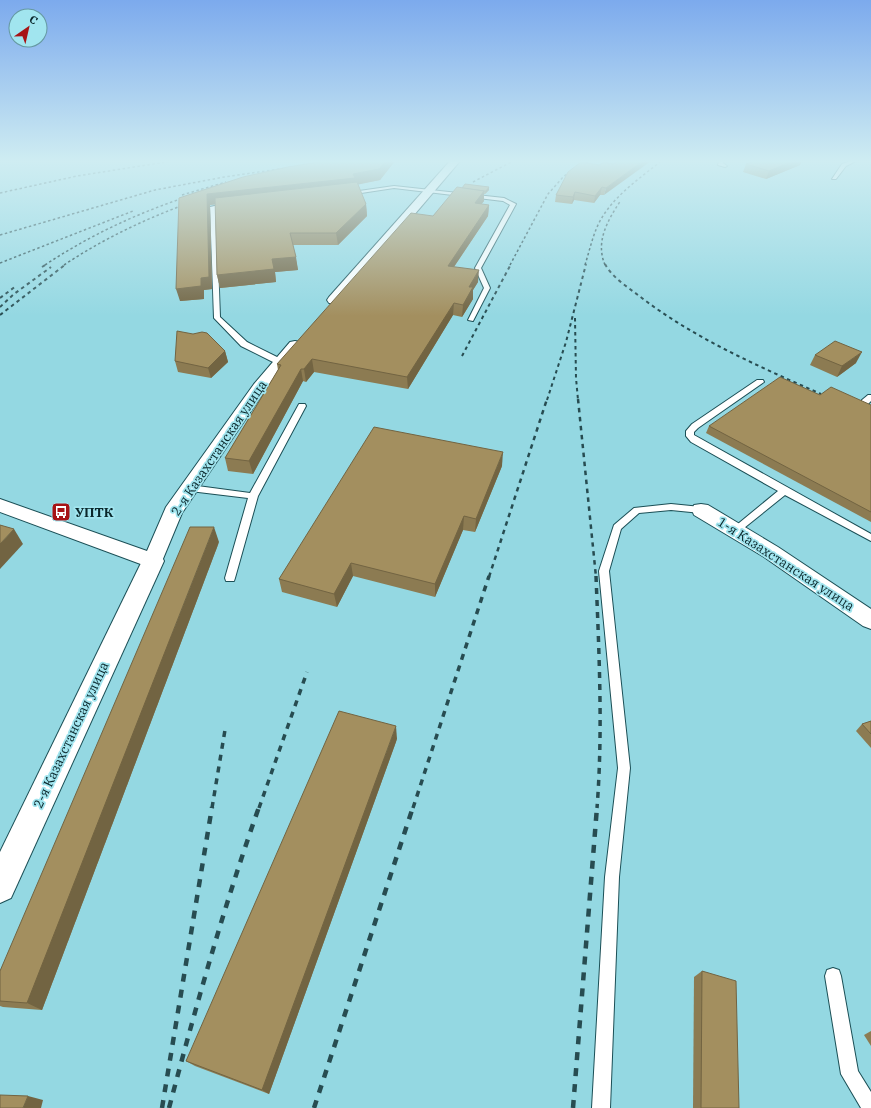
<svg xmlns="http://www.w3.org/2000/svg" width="871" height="1108" viewBox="0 0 871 1108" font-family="'IBM Plex Serif',serif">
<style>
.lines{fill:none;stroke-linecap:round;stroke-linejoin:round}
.service-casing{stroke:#1b4f56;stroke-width:2}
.minor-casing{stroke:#1b4f56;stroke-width:2}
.tertiary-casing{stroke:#1b4f56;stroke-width:2}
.service{fill:#fff;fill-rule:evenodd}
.minor{fill:#fff;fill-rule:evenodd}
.tertiary{fill:#fff;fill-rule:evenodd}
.rail-far4{stroke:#274c51;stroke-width:1.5;stroke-dasharray:2.5 2.5;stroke-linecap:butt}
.rail-far3{stroke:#274c51;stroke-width:2;stroke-dasharray:3.5 3.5;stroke-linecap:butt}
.rail-far2{stroke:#274c51;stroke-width:2.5;stroke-dasharray:4.5 4.5;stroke-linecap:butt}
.rail-far1{stroke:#274c51;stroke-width:3.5;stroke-dasharray:6 6;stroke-linecap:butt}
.rail{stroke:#274c51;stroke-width:4.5;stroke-dasharray:8 8;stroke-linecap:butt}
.wall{fill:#8c7b52}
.shaded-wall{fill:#726442}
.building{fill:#a38f5f;stroke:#726442}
.labels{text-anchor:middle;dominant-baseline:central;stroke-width:3.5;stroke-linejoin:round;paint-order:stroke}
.street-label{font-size:13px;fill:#0a272b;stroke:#a1e5ef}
.poi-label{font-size:13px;font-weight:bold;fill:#0a272b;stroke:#a1e5ef;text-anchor:start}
</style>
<rect width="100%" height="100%" fill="#94d8e2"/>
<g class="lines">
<g class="service-casing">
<g id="service">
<polygon points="719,161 723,161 723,163 727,166 725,167 718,165"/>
<polygon points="851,161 856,161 846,166 836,179 832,179 842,164"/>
<polygon points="394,186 504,198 516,204 481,268 490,288 473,321 468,320 484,288 475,268 510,205 503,201 394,188 348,195 345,193"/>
<polygon points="228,203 230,204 230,206 216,208 220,317 247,342 283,360 283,364 277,364 241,346 214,318 210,207"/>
<polygon points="757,380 763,380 764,382 698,428 694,432 694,435 871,534 871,541 785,495 739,532 733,532 731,530 733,528 778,491 691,442 686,436 686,431 692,424"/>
<polygon points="868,395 871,395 871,401 868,404 862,404 862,400"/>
<polygon points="299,404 305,404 306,406 258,496 235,578 234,581 226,581 225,578 248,498 190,491 185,488 190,485 250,493"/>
<polygon points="671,504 701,507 706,510 701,513 671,510 639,513 621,529 609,571 630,768 619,877 610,1108 592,1108 605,877 618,768 599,571 614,525 634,508"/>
<polygon points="833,968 839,970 841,976 858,1071 871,1092 871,1108 861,1108 841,1074 825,976 827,970"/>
</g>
</g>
<g class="minor-casing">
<g id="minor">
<polygon points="450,161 460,161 339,303 329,303 327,300 329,297"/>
<polygon points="295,341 300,342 302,345 265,390 182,513 160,566 153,568 146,566 0,512 0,499 147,551 166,507 254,384 290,342"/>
<polygon points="701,504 708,505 778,547 871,609 871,629 863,626 764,557 694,515 692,510 694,505"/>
</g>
</g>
<g class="tertiary-casing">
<polygon id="tertiary" points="153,553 161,555 164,561 11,898 0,903 0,852 142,561 145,555"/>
</g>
<use href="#service" class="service"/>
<use href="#minor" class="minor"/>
<use href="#tertiary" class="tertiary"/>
<g class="rail-far4">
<polyline points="473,182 513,161"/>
<polyline points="0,193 77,176 172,161"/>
<polyline points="182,195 226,182"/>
<polyline points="0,235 155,190 224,177 293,167"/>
<polyline points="0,263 133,211"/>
<path d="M 45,265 C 90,235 138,213 189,196"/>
<path d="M 64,265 C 103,239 145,219 189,203"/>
<polyline points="510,265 548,194 564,176 589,161"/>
<path d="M 585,265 C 589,252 592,239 597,227 C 610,198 638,180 661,161"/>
<path d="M 605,265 C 595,241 608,220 621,200"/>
</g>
<g class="rail-far3">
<path d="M 605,264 C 612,277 626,286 638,295 C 693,338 758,366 821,394"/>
<polyline points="42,267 47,264"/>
<polyline points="0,298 16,286"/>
<polyline points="0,307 14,294 51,267"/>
<polyline points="0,315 66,264"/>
<polyline points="575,318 576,378 578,400"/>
<polyline points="462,356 511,264"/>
<polyline points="547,400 566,342 586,264"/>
</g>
<g class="rail-far2">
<polyline points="578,399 596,577"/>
<polyline points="489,577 547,399"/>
</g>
<g class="rail-far1">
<path d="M 596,576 C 599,653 603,730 597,808"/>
<polyline points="212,808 225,730"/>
<polyline points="259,808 307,672"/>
<polyline points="413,808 489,576"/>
</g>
<g class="rail">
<polyline points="162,1108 212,807"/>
<path d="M 169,1108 C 196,1006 224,906 259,807"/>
<polyline points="314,1108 413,807"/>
<polyline points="573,1108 597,807"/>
</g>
</g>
<g class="wall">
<polygon points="324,161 395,161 380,180 358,184 366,204 367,216 338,245 293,245 298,270 275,272 276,282 220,288 217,275 215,204 210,205 212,289 204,290 204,299 180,301 179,198"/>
<polygon points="613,164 604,195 600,195 594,203 574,200 572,204 555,202 556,195 599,165"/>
<polygon points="746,164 800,165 766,179 743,172"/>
<polygon points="489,187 489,190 485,194 484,194 484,201 481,204 489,205 488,216 454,267 478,282 473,290 473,299 462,317 453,315 408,389 314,372 306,382 303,381 253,474 228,471 225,458 278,370 277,364 433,216 462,188"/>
<polygon points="225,351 228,362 211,378 178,372 175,361"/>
<polygon points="815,355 856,363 837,377 810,365"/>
<polygon points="820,395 871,405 871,522 706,433 709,426"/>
<polygon points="502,466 475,532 463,530 435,597 353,576 337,607 282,592 279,579"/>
<polygon points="219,542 42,1010 3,1007 0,1006 0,971"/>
<polygon points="871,721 871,748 856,731 862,724"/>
<polygon points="397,739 269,1094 195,1066 186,1061"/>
<polygon points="702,971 739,1108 693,1108 694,977"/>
<polygon points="871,1031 871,1046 864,1035"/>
</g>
<g class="shaded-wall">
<polygon points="386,161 395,161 380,180 356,185 356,189 210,205 212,289 204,290 204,299 180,301 176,289 207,194 353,174"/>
<polygon points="643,161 651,161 604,195 606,188"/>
<polygon points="793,161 802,161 800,165 766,179 769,171"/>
<polygon points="489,187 489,190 485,194 486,191"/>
<polygon points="602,187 600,195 594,203 595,196"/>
<polygon points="484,191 484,201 474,214 475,203"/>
<polygon points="575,192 574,200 572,204 573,197"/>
<polygon points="366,204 367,216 338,245 336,233"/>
<polygon points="489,205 488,216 447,277 448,266"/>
<polygon points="296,257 298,270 275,272 276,282 220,288 217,275 272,259"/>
<polygon points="479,270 478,282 473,290 473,299 462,317 463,305 469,287"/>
<polygon points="454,303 453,315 408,389 407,377"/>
<polygon points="225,351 228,362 211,378 208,368"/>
<polygon points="862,352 856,363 837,377 842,366"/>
<polygon points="312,359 314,372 306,382 304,369"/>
<polygon points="301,369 303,381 253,474 249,461"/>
<polygon points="503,452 502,466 475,532 476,519"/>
<polygon points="464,516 463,530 435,597 435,584"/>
<polygon points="214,527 219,542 42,1010 27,1003"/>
<polygon points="14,529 23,544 0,569 0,544"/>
<polygon points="351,563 353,576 337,607 334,594"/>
<polygon points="396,726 397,739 269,1094 262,1090"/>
<polygon points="28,1096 43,1100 41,1108 23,1108"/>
</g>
<g class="building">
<polygon points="324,161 386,161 379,169 353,174 355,178 207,194 209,277 201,278 201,286 176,289 179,198 243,177 288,167"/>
<polygon points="618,161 643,161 606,188 602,187 595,196 575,192 573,197 556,195 568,172 581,162 599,165 604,162 613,164"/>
<polygon points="754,161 793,161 769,171 746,164"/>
<polygon points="357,182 366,204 336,233 290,233 296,257 272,259 274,269 217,275 215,198"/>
<polygon points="465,184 489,187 486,191 484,191 462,188"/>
<polygon points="457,187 484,191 475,203 489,205 448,266 479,270 469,287 473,287 463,305 454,303 407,377 312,359 304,369 301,369 249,461 225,458 281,365 277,364 411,213 433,216"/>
<polygon points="177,331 193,334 202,332 207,333 225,351 208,368 175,361"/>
<polygon points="835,341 862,352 842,366 815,355"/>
<polygon points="780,377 820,395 831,387 871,405 871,512 709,426"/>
<polygon points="374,427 503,452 476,519 464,516 435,584 351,563 334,594 279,579"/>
<polygon points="0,525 14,529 0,544"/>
<polygon points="190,527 214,527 27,1003 0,1001 0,971"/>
<polygon points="339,711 396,726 262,1090 186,1061"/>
<polygon points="871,721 871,734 862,724"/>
<polygon points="702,971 736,981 739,1108 701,1108"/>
<polygon points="0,1095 28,1096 23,1108 0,1108"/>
</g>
<linearGradient id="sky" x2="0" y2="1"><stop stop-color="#7caaed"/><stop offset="0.51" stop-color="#cfedf2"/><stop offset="1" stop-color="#cfedf2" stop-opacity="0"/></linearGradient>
<rect width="871" height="316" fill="url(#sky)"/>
<defs>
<g id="bus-square" transform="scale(1)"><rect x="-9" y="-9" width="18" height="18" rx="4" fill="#a71315" stroke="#a1e5ef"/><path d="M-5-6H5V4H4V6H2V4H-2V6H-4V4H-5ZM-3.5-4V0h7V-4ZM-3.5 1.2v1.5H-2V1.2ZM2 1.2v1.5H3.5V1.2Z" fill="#fff"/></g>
</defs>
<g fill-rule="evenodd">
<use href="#bus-square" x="61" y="512"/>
</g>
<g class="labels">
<g class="street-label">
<text transform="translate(219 448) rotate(-56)">2-я Казахстанская улица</text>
<text transform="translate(786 564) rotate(33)">1-я Казахстанская улица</text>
<text transform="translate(71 735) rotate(-65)">2-я Казахстанская улица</text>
</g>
<g class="poi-label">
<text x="75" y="512">УПТК</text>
</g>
</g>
<g transform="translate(28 28) rotate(34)"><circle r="19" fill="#a1e5ef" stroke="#6599a1"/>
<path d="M0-3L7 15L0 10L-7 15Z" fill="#a71315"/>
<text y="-6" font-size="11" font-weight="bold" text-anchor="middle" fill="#0a272b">С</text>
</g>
</svg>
